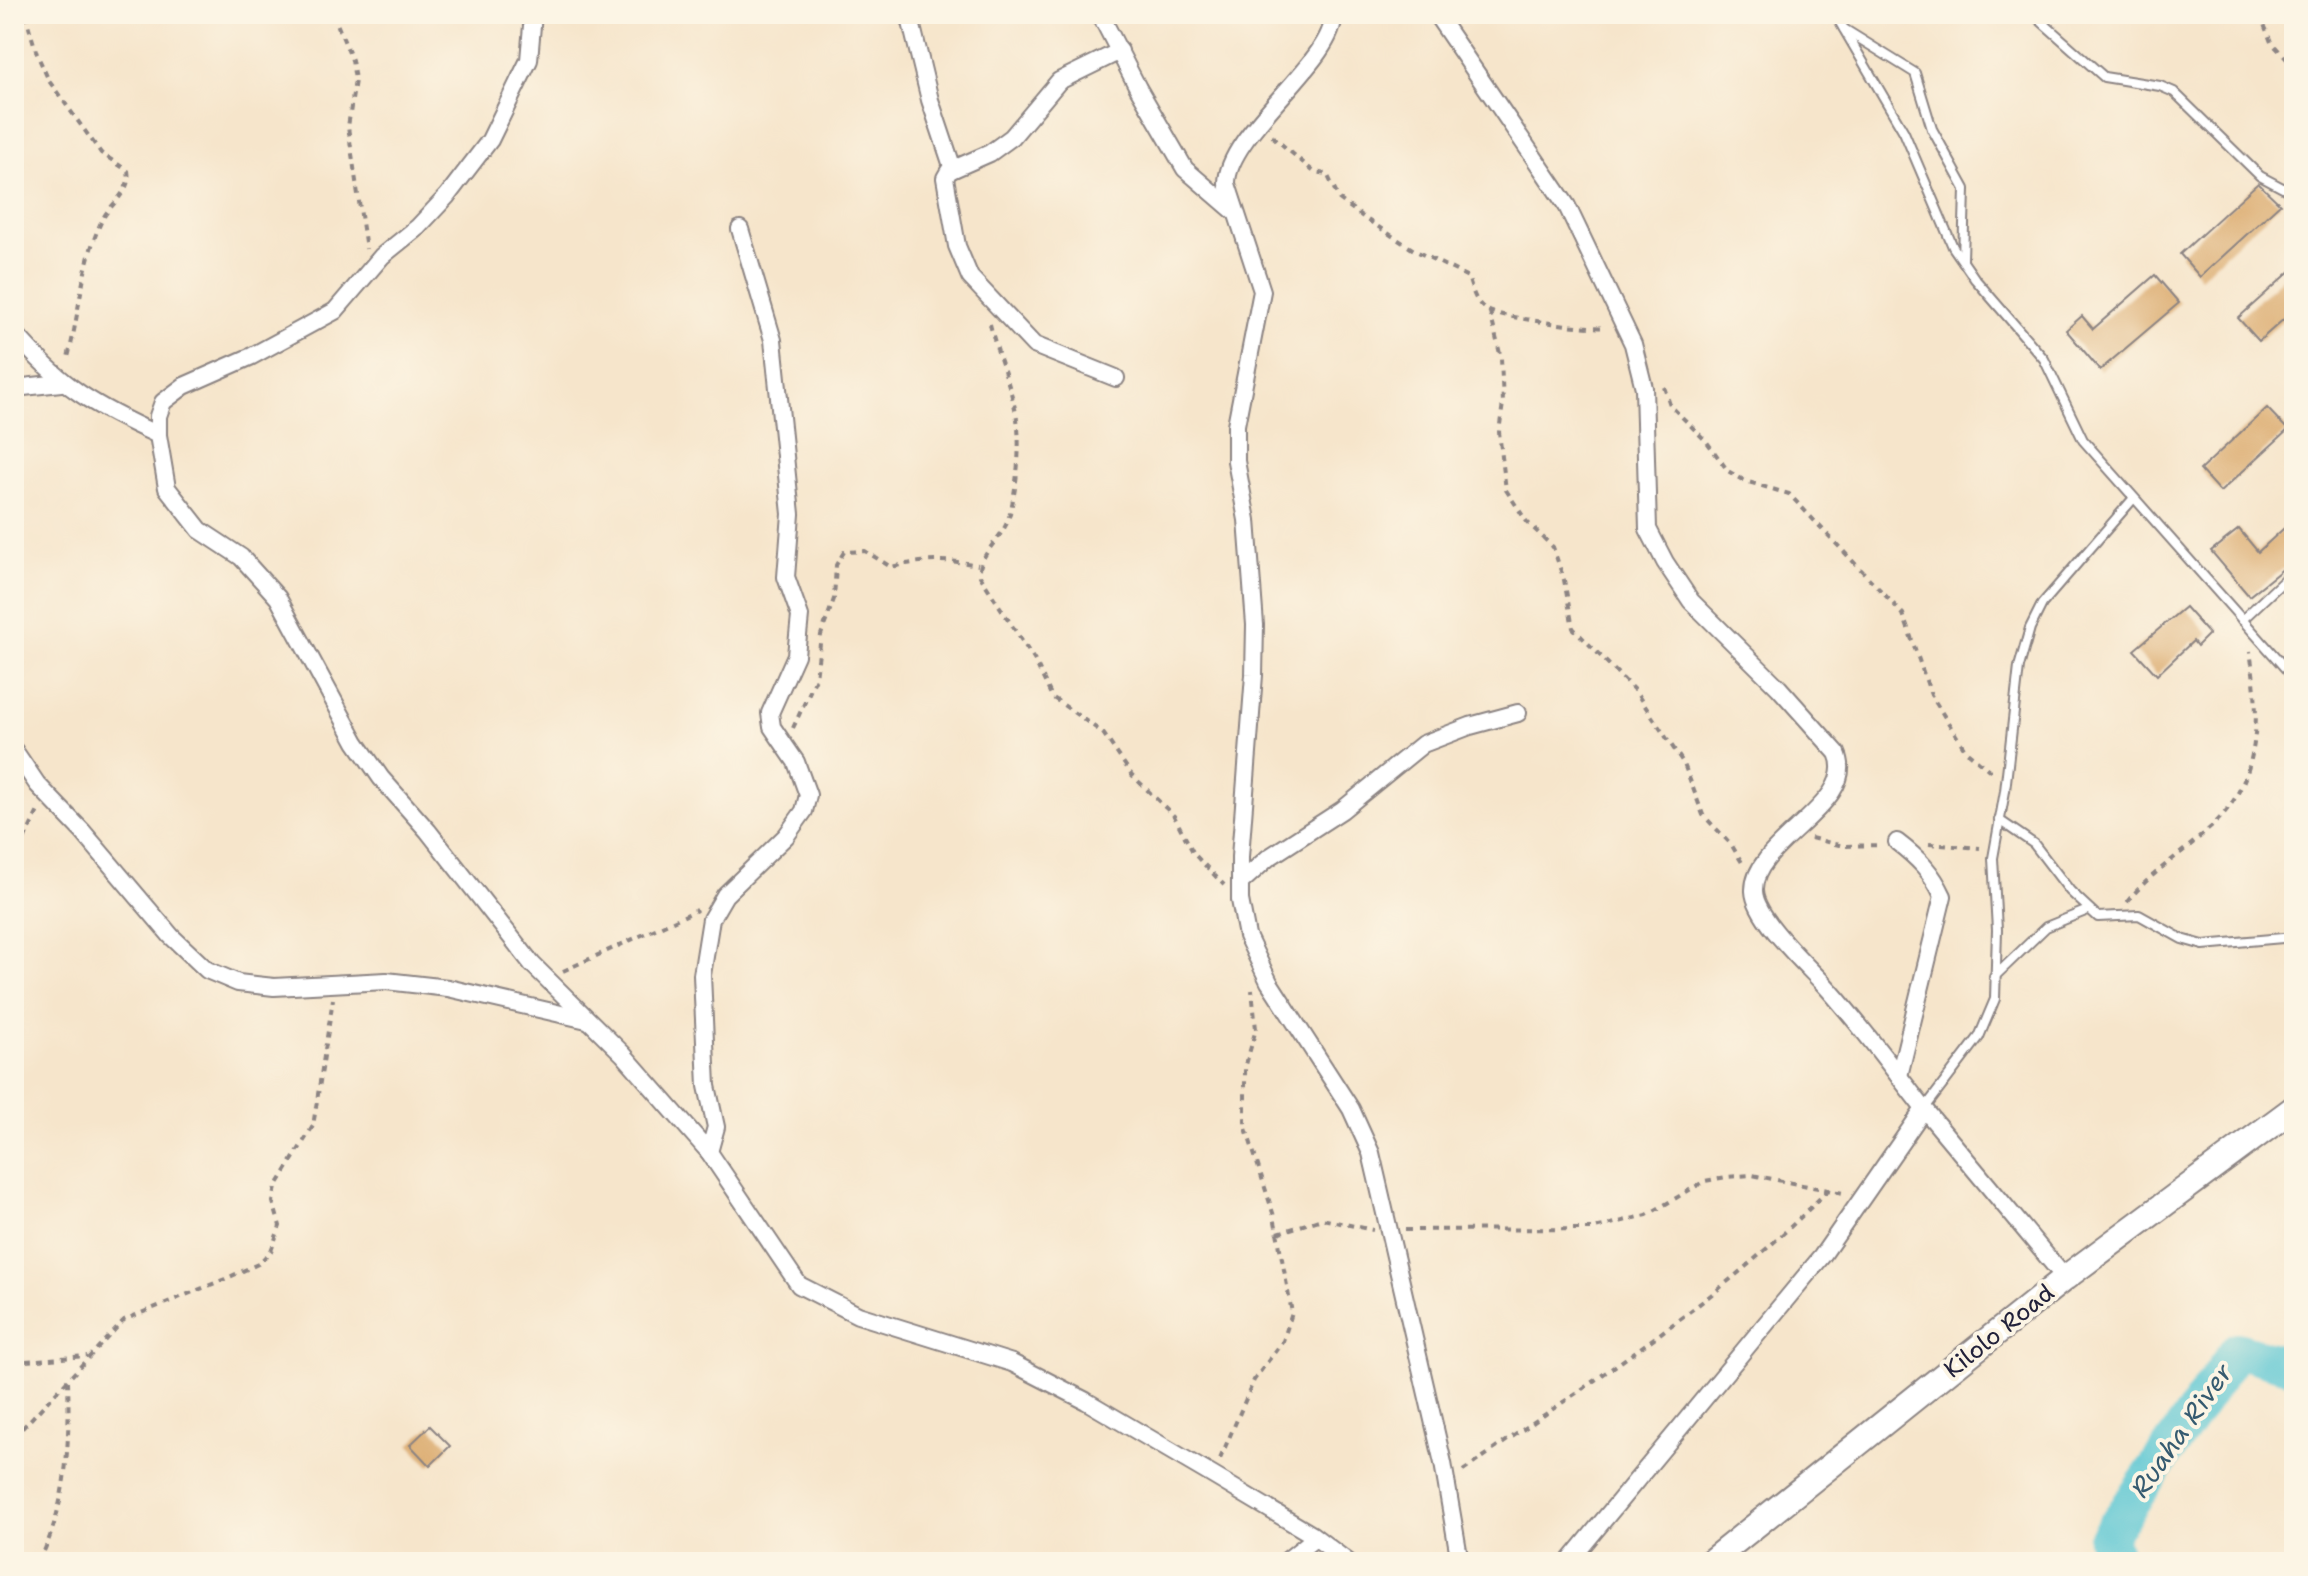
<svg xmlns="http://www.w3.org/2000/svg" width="2308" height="1576" viewBox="0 0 2308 1576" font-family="'Shantell Sans',sans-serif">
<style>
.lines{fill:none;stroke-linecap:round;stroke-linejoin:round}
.river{stroke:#5ac6d3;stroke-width:36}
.building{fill:#ddaf74}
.lane-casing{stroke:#8c8483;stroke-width:12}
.street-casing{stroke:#8c8483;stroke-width:20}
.secondary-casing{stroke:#8c8483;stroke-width:28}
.path{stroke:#8c8483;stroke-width:4;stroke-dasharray:6 6;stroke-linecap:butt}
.lane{stroke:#fff;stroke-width:8}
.street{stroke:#fff;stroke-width:16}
.secondary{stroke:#fff;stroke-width:24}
.labels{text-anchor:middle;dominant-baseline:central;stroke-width:8;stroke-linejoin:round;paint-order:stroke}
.street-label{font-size:24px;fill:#22223b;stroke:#fcf5e5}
.water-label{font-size:26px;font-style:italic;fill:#365b70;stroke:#fcf5e5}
</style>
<rect width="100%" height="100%" fill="#fcf5e5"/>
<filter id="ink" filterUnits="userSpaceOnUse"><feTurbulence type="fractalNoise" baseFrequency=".0125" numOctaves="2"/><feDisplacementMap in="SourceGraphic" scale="16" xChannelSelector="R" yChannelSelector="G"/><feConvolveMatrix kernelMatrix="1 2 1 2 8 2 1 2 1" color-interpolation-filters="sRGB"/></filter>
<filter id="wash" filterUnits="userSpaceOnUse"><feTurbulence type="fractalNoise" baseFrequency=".006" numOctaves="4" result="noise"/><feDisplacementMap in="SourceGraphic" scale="32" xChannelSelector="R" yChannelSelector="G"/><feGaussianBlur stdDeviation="1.8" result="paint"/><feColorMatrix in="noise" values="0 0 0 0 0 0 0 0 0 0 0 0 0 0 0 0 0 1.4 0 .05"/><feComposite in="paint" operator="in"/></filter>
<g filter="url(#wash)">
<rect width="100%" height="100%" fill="#f6e5cb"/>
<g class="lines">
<polyline class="river" points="2119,1562 2106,1539 2237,1350 2294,1367"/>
</g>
<g id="blocks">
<g class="building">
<polygon points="2258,183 2280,204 2200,277 2180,254"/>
<polygon points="2294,268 2294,310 2259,341 2238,318"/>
<polygon points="2155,275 2179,303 2100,370 2066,330 2082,316 2093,329"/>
<polygon points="2267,408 2288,430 2220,492 2200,470"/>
<polygon points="2294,519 2294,560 2249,596 2211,551 2239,529 2258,552"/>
<polygon points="2185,607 2209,634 2197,646 2193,641 2157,675 2134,650"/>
<polygon points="430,1426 450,1446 430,1466 410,1445"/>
</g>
</g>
</g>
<g filter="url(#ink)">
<use href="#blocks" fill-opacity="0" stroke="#8c8483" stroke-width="2"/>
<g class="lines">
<g class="lane-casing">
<g id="lane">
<polyline points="1835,14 1904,132 1953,247 1975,279 2044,359 2083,440 2294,678"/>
<polyline points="2033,14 2104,77 2160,86 2174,92 2260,176 2294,194"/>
<polyline points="1844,29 1915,73 1932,129 1965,189 1963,260"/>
<polyline points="2242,620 2294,571"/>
<polyline points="1999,820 2034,844 2070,891 2098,917 2139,915 2182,939 2203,945 2294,937"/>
<polyline points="1994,977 2046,927 2088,910"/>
<polyline points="1925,1108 1979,1037 1995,999 1997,930 1993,858 2005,791 2019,667 2030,628 2042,604 2133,499"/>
</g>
</g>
<g class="street-casing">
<g id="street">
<polyline points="533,14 529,60 490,140 447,196 418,227 382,256 335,311 252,356 184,386 163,402 158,416 158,435 167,488 200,530 241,557 278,598 356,742 381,778 428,831 532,964 623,1054 709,1152 799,1285 858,1315 1012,1363 1086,1401 1212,1475 1311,1534 1348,1562"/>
<polyline points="909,14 930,100 953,169"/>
<polyline points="1100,14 1138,88 1185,169 1235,212"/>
<path d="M 1333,14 C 1338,58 1226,133 1227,184 L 1262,291 L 1236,425 L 1236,461 L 1247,520 L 1255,625 L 1254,675 L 1240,857 L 1240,900 L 1247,936 L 1269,982 L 1351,1109 L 1371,1153 L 1443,1463 L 1460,1562"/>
<path d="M 1436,14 L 1567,206 L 1633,344 L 1644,388 L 1648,529 L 1665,562 L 1691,601 L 1779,688 L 1837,753 C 1860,804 1752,842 1754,891 C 1755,917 1803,962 1822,982 C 1859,1022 1891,1067 1925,1110 C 1971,1166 2019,1222 2065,1278"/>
<path d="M 14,332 C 61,387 94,406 158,435"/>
<polyline points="1116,378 1034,345 970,277 957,246 945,178 949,171 990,153 1012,137 1059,81 1120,51"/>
<polyline points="14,388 61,383"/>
<polyline points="14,750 37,784 83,832 171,936 207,970 238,983 274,987 386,981 448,988 587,1020"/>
<path d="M 1897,842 C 1918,858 1932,872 1943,896 L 1899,1076"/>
<polyline points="1240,883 1268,858 1342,810 1423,744 1470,726 1518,713"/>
<polyline points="709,1152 716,1127 707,1086 702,975 711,919 725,895 786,836 804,811 808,795 796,762 772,727 770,713 796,655 800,616 786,577 791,514 773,340 740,229"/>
<polyline points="1285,1562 1315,1538"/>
<polyline points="1569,1562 1822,1256 1924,1109"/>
</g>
</g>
<g class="secondary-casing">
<polyline id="secondary" points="1710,1562 2065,1278 2294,1108"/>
</g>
<g class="path">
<path d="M 25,14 L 37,54 L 49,81 L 101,153 L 128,171 C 132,191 110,204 102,220 C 81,264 80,314 67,361"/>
<polyline points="333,14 352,60 355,80 348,127 366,249"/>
<polyline points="2260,14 2271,42 2294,67"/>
<path d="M 1272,136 L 1314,172 L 1327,174 L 1339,199 L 1363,217 L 1414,250 L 1468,277 C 1472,288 1474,301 1485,309 C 1495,317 1593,330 1605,327"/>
<polyline points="1490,312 1501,358 1503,403 1499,432 1506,490 1527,522 1553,547 1564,580 1573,628 1635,691 1684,764 1703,815 1731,844 1744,866"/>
<path d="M 990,324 C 997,354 1010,383 1016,413 C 1022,444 1017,487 1009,517 C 1003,539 977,554 980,576 L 1035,661 L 1052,697 L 1103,733 L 1132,775 L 1174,816 L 1194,854 L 1224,885"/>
<polyline points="1664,387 1670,405 1707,442 1728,471 1745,481 1789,494 1903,614 1931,695 1966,751 1994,774"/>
<path d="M 793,728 L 816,678 L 821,635 L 834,599 L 836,565 L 844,552 L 865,551 L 891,567 C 922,560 946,559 978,565"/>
<polyline points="1811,838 1843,846 1881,845"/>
<polyline points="1929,844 1980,848"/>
<polyline points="14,861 38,811"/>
<path d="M 2127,902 C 2151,872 2182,854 2210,828 C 2263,780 2260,715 2250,651"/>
<polyline points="563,971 697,910"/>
<polyline points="1405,1230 1591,1229 1647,1215 1705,1181 1726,1177 1752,1175 1843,1193"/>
<polyline points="1278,1233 1322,1219 1373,1230"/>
<polyline points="14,1362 87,1356"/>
<polyline points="14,1437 124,1320 225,1279 258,1264 271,1251 280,1226 273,1202 276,1187 313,1126 333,999"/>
<polyline points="1220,1459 1254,1380 1283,1341 1292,1313 1274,1216 1245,1125 1245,1068 1256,1029 1252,990"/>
<path d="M 1463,1471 C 1590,1382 1720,1302 1828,1190"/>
<path d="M 39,1562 C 67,1505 70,1444 68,1381"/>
</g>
<use href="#lane" class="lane"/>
<use href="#street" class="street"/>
<use href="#secondary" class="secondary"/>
</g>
</g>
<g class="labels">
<g class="street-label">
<text transform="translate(1999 1331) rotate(-39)">Kilolo Road</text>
</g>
<g class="water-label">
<text transform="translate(2181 1430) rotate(-55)">Ruaha River</text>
</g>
</g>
<rect width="2308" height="1576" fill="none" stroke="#fcf5e5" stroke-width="48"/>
</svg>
